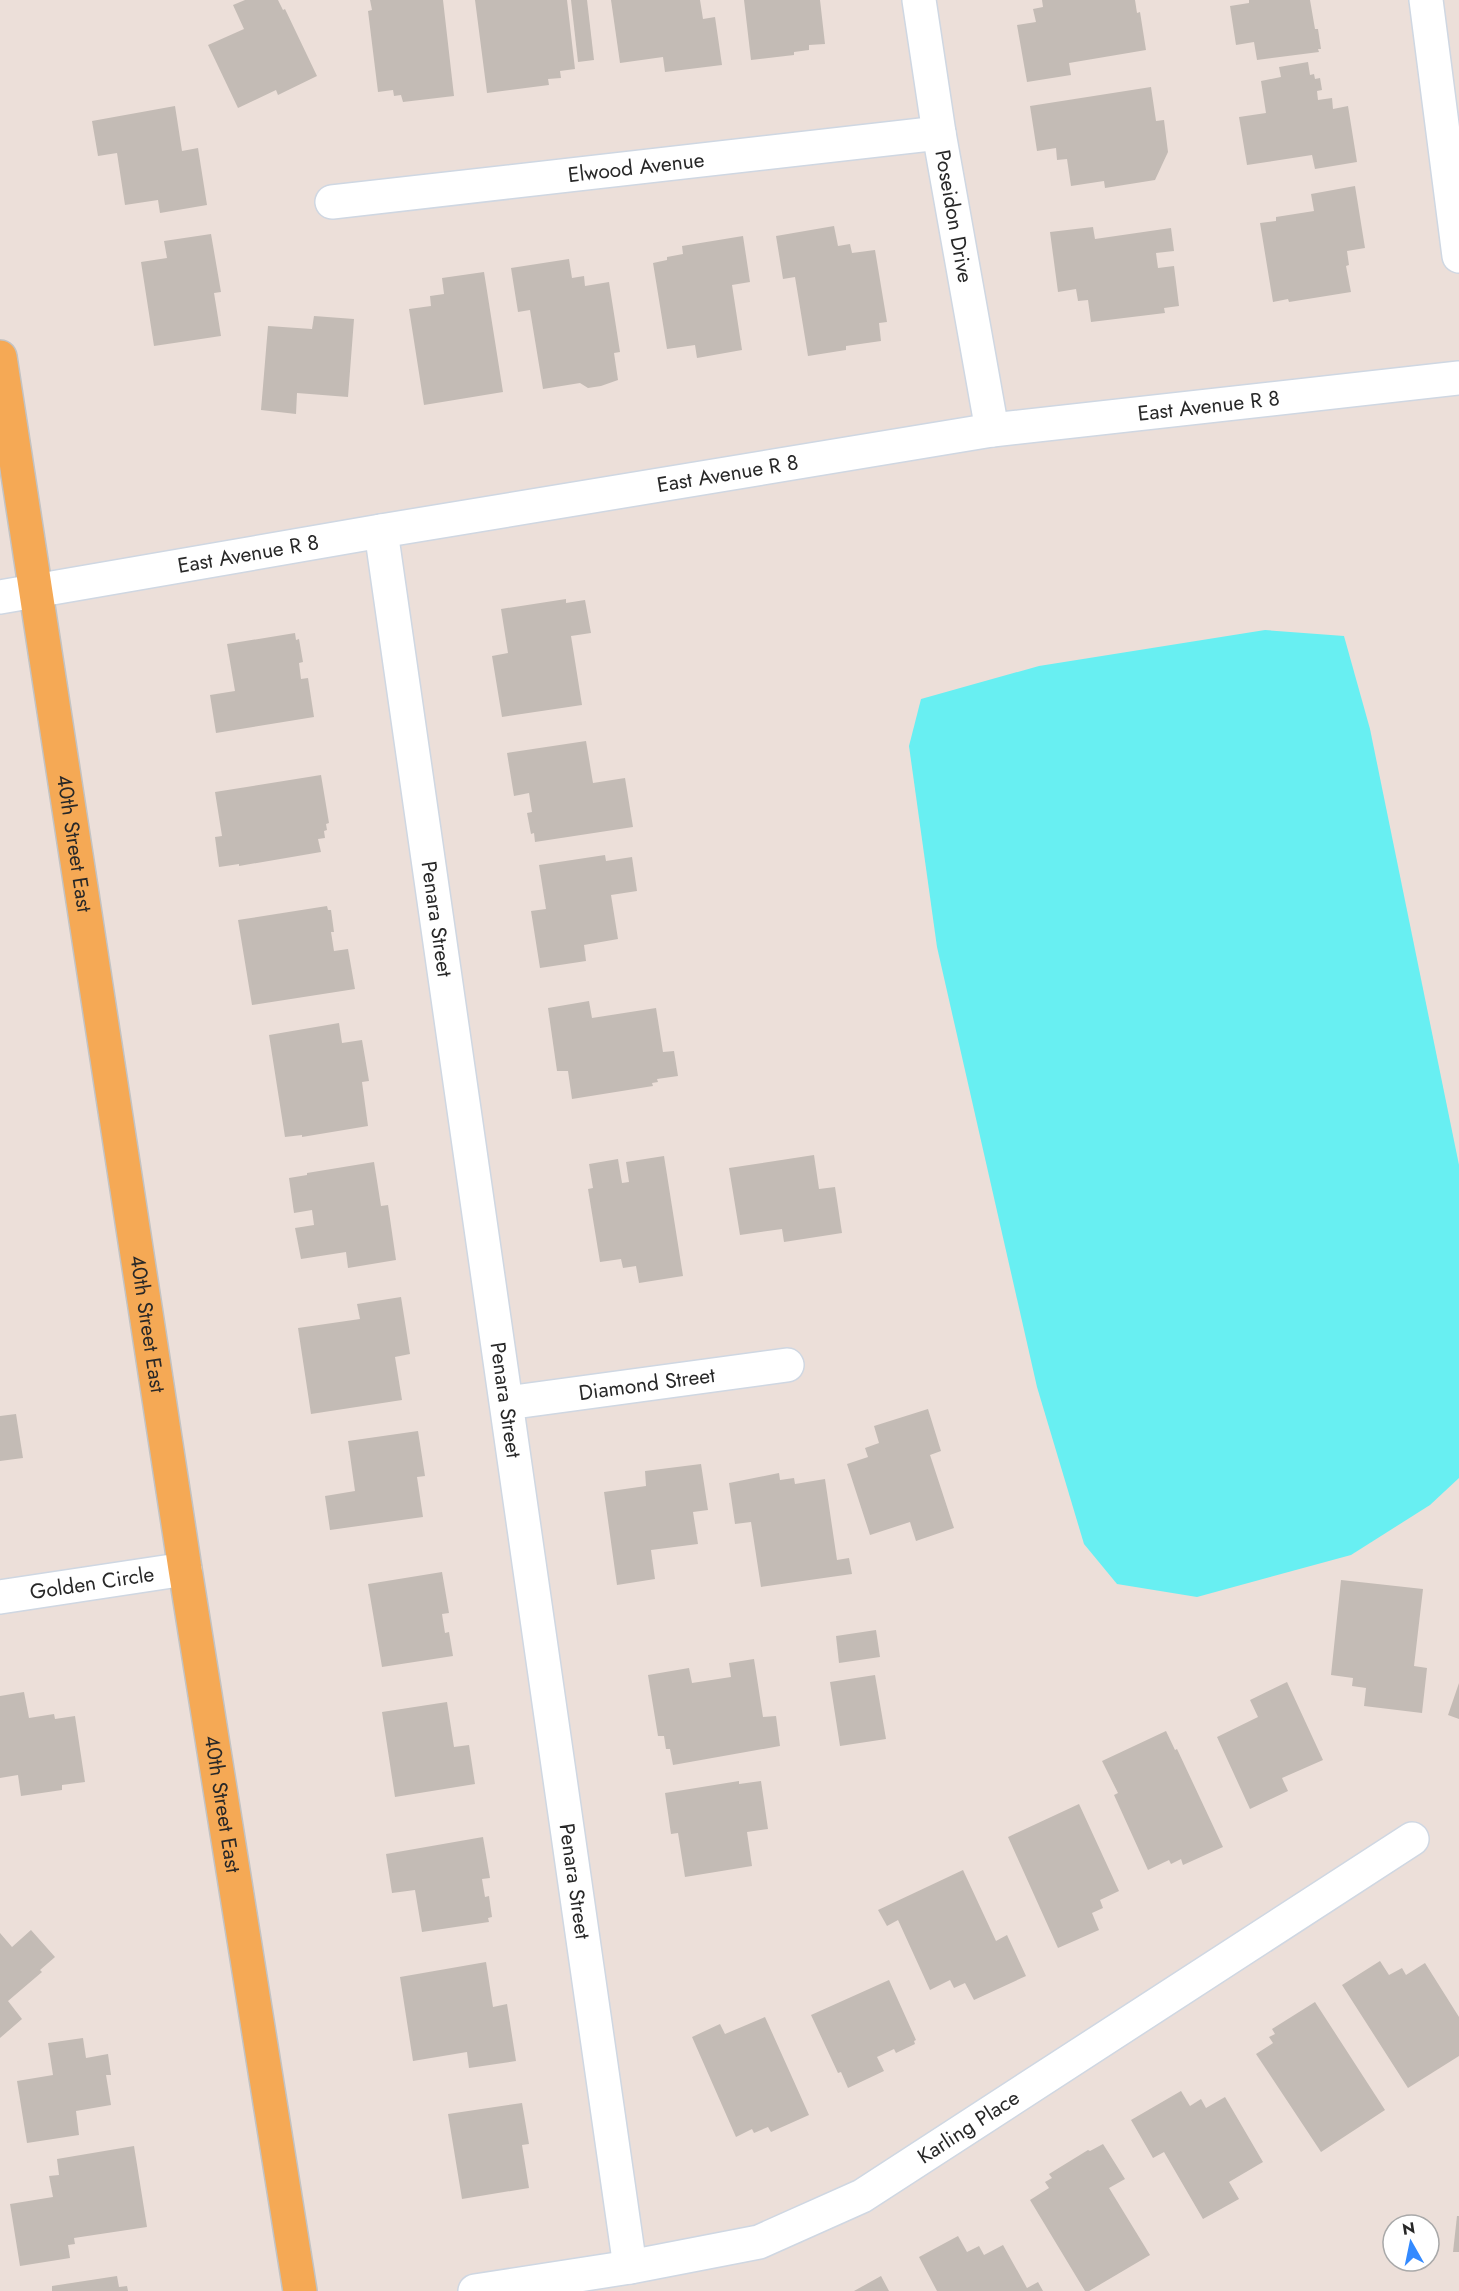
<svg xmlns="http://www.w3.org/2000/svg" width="1459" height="2291" viewBox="0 0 1459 2291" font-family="Jost,sans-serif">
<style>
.water{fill:#68eff2}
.building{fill:#c3bbb5}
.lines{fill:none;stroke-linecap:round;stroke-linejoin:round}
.minor-casing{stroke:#cfd7e2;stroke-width:36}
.major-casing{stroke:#c3c3c3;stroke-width:36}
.minor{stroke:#fff;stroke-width:33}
.major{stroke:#f5a955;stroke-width:33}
.labels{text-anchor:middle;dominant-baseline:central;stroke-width:4.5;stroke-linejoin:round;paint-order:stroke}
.street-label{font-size:21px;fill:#282828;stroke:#fff}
</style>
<rect width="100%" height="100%" fill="#ecdfd9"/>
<polygon class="water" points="1265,630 1344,636 1370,729 1459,1165 1459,1478 1430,1505 1351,1555 1197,1597 1117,1584 1084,1544 1037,1387 937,947 909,746 921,699 1039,666"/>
<g class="building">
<polygon points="245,0 278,0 283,10 285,9 317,76 278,95 276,90 238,108 208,45 244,29 233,5"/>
<polygon points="370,0 443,0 454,96 403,102 401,95 394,96 393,90 378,92 368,11 372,10"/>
<polygon points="475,0 567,0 575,69 560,71 561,78 548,79 549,85 487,93"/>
<polygon points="571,0 587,0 594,60 578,62"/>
<polygon points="611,0 700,0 703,19 715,17 722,65 665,72 663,57 620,63"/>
<polygon points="744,0 820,0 825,44 809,45 809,50 794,52 794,55 751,60"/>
<polygon points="1042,0 1135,0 1137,13 1140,12 1146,50 1069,63 1071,75 1027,82 1017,25 1036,22 1033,9 1043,7"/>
<polygon points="1249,0 1310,0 1315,29 1318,29 1321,49 1318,49 1319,52 1257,60 1254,42 1236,45 1230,6 1249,3"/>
<polygon points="1308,62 1310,75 1314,74 1315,79 1320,78 1322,90 1317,91 1318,100 1332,98 1333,109 1348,106 1357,162 1315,169 1312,155 1247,165 1239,117 1266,113 1261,81 1281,77 1279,67"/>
<polygon points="1151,87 1156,121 1164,120 1168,152 1155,180 1105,188 1104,181 1071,186 1067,159 1057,160 1056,148 1037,151 1030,106"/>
<polygon points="175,106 182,151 198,148 207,205 160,213 158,200 125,205 117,153 98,156 92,121"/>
<polygon points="1355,186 1365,248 1347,251 1349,265 1346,266 1351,292 1289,302 1288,299 1273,302 1260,223 1276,221 1276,217 1314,211 1311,194"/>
<polygon points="834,226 838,246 850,244 852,253 875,250 887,322 879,323 881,341 846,346 846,350 808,356 795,277 783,279 776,236"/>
<polygon points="1093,227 1095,239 1171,228 1174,251 1156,253 1158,268 1174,266 1179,306 1164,308 1165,313 1091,322 1088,300 1078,301 1076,289 1058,292 1050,232"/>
<polygon points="211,234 221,292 214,293 221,336 154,346 141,262 167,258 164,241"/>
<polygon points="743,236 750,282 732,285 742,350 697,358 695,345 667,349 653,263 667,260 667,257 683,254 682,246"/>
<polygon points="569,259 572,278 584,276 585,286 609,282 620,352 614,353 618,380 601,386 588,388 580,383 543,389 530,310 518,312 511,268"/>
<polygon points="484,272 503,392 424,405 409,309 431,306 430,296 444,294 442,278"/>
<polygon points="314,316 354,319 348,397 297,393 296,414 261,410 268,326 312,329"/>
<polygon points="566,599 566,603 585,600 591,633 571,636 582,705 502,717 492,656 508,653 501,609"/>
<polygon points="295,633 296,640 299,639 303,662 299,663 301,679 308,678 314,717 216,733 210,695 235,691 227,644"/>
<polygon points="586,741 593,783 625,778 633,827 535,842 534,833 531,834 527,813 532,812 529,793 514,796 507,753"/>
<polygon points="321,775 329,823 326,824 327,830 324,831 325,838 318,839 321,852 239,866 239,864 219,867 215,837 222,836 215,792"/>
<polygon points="605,855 606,861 632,857 637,891 611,895 618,939 584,945 586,961 540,968 531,911 546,909 539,865"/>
<polygon points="327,906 328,910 331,910 334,932 331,932 334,951 348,949 355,989 252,1005 238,920"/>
<polygon points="589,1001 592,1018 656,1008 663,1052 674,1051 678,1076 657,1079 658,1082 652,1083 653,1086 572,1099 568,1071 557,1071 548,1008"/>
<polygon points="339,1023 342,1043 362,1040 369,1081 362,1082 368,1126 302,1137 302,1135 285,1137 269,1035"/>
<polygon points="814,1155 819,1189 835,1187 842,1233 784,1242 782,1229 740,1235 729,1168"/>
<polygon points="664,1156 683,1276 639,1283 636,1266 623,1268 621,1259 600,1262 588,1189 593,1188 589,1164 618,1159 622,1183 629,1182 626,1162"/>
<polygon points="374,1162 381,1206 388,1205 396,1260 348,1268 346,1252 301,1259 295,1228 314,1225 312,1210 294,1213 289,1178 307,1175 307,1173"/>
<polygon points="401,1297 410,1354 395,1357 402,1400 311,1414 298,1328 360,1319 357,1304"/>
<polygon points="928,1409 941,1451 930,1455 954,1528 916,1541 910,1522 870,1535 847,1464 868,1457 865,1448 879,1443 874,1426"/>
<polygon points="16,1414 23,1458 0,1461 0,1416"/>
<polygon points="418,1431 425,1476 417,1477 423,1517 330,1530 325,1496 355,1491 348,1441"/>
<polygon points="701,1464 708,1510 693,1512 698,1544 651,1550 655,1579 617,1585 604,1492 646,1486 645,1471"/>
<polygon points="779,1473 780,1480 794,1478 795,1484 825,1479 837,1560 849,1558 852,1574 761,1587 751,1522 735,1524 729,1483"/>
<polygon points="442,1572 449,1613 442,1614 445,1633 449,1632 453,1656 382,1667 368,1584"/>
<polygon points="1341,1580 1423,1589 1414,1666 1427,1668 1422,1713 1364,1706 1366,1688 1352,1686 1353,1678 1331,1675"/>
<polygon points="876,1630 880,1657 839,1663 836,1636"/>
<polygon points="754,1659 763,1717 776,1716 780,1746 673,1765 670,1749 666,1749 664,1736 658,1736 648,1675 689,1668 692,1683 731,1677 729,1663"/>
<polygon points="875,1675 886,1739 840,1746 830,1682"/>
<polygon points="1287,1682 1323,1760 1282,1778 1288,1791 1250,1809 1217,1737 1258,1717 1250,1700"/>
<polygon points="1459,1683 1459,1719 1448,1715"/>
<polygon points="24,1692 29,1718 54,1714 55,1719 75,1716 85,1782 62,1785 62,1790 21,1796 18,1775 0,1778 0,1696"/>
<polygon points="447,1702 454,1747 469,1745 475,1784 395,1797 382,1712"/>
<polygon points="1166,1731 1175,1750 1177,1749 1223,1847 1183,1865 1181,1859 1171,1864 1169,1860 1148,1870 1114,1795 1118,1793 1102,1761"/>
<polygon points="739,1781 739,1784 761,1781 768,1829 747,1832 752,1866 685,1877 678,1833 671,1834 665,1793"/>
<polygon points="1079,1804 1119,1891 1100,1900 1103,1908 1092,1913 1099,1930 1058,1948 1008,1837"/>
<polygon points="483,1837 490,1878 482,1879 485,1897 489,1896 492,1917 488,1918 489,1922 422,1932 415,1890 392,1893 386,1854"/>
<polygon points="963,1870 996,1941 1007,1935 1026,1976 974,2000 965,1983 954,1988 950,1980 930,1990 898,1920 887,1926 878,1910"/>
<polygon points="31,1930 55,1957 40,1970 42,1972 8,2001 22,2019 0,2038 0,1933 12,1947"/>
<polygon points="1380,1961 1389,1975 1402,1968 1406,1975 1425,1963 1459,2017 1459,2056 1408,2088 1342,1985"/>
<polygon points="486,1962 493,2007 507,2004 516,2061 469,2068 467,2052 413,2061 400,1977"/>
<polygon points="889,1980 916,2040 914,2041 915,2044 896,2053 894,2049 877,2057 884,2071 848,2088 841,2072 838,2073 811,2015"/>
<polygon points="1315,2002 1385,2110 1321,2152 1256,2054 1273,2043 1269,2037 1275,2034 1272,2029"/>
<polygon points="765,2017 809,2115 771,2132 768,2127 754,2133 752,2129 736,2137 692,2037 720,2024 725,2034"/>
<polygon points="83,2038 86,2058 108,2054 111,2075 106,2075 111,2105 76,2111 79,2135 27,2143 17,2081 53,2075 48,2043"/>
<polygon points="1181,2091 1190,2106 1201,2099 1206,2108 1225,2097 1263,2162 1229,2182 1239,2199 1203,2219 1164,2152 1153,2158 1131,2120"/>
<polygon points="522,2103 529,2144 522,2145 529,2188 462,2199 448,2114"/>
<polygon points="1103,2144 1125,2179 1109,2188 1150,2255 1089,2291 1085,2291 1030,2200 1049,2188 1045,2182 1052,2178 1049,2174 1088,2150 1090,2151"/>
<polygon points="134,2146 147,2227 74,2238 75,2244 68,2245 70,2258 20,2266 10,2204 53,2197 49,2176 59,2175 57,2159"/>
<polygon points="1457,2216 1459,2216 1459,2252 1453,2252"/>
<polygon points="958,2236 967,2252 979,2246 984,2255 1003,2245 1027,2288 1038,2282 1043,2291 937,2291 919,2257"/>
<polygon points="117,2276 119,2287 127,2286 128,2291 52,2291 52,2286"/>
<polygon points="881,2276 889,2291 854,2291"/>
</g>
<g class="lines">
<g class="minor-casing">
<g id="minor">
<path id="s1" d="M 919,0 L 939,133 L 992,430"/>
<polyline points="1426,0 1459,256"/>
<path id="s2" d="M 332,202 L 939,133"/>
<path id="s3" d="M 381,531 L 630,2267"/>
<path id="s4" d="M 0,597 L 381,531 L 992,430 L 1459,378"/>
<path id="s5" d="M 507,1403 L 787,1365"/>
<path id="s6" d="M 0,1597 L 185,1569"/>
<path id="s7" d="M 475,2291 L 630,2267 L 759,2242 L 862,2196 L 1412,1839"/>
</g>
</g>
<g class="major-casing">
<g id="major">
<path id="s8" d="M 0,357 L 185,1569 L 300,2291"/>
</g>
</g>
<use href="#minor" class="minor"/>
<use href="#major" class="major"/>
</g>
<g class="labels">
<g class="street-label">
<text stroke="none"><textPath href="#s2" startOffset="306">Elwood Avenue</textPath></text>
<text stroke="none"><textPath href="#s1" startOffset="219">Poseidon Drive</textPath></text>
<text stroke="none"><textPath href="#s4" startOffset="1224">East Avenue R 8</textPath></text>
<text stroke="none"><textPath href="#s4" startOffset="738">East Avenue R 8</textPath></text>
<text stroke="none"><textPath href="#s4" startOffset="252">East Avenue R 8</textPath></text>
<text stroke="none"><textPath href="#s8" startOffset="492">40th Street East</textPath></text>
<text stroke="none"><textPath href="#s3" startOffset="392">Penara Street</textPath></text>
<text stroke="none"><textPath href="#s8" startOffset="978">40th Street East</textPath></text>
<text stroke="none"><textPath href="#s5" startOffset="141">Diamond Street</textPath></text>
<text stroke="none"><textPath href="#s3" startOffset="878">Penara Street</textPath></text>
<text stroke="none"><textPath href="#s6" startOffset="93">Golden Circle</textPath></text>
<text stroke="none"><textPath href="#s8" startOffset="1464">40th Street East</textPath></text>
<text stroke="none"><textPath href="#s3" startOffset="1364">Penara Street</textPath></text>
<text stroke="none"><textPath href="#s7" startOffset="528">Karling Place</textPath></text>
</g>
</g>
<g transform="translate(1411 2243) rotate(351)"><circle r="28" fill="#ffffff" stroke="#a9a9a9" stroke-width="1.5"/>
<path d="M0-4.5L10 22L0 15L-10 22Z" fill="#338aff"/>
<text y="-9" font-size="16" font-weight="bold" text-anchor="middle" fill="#282828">N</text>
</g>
</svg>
